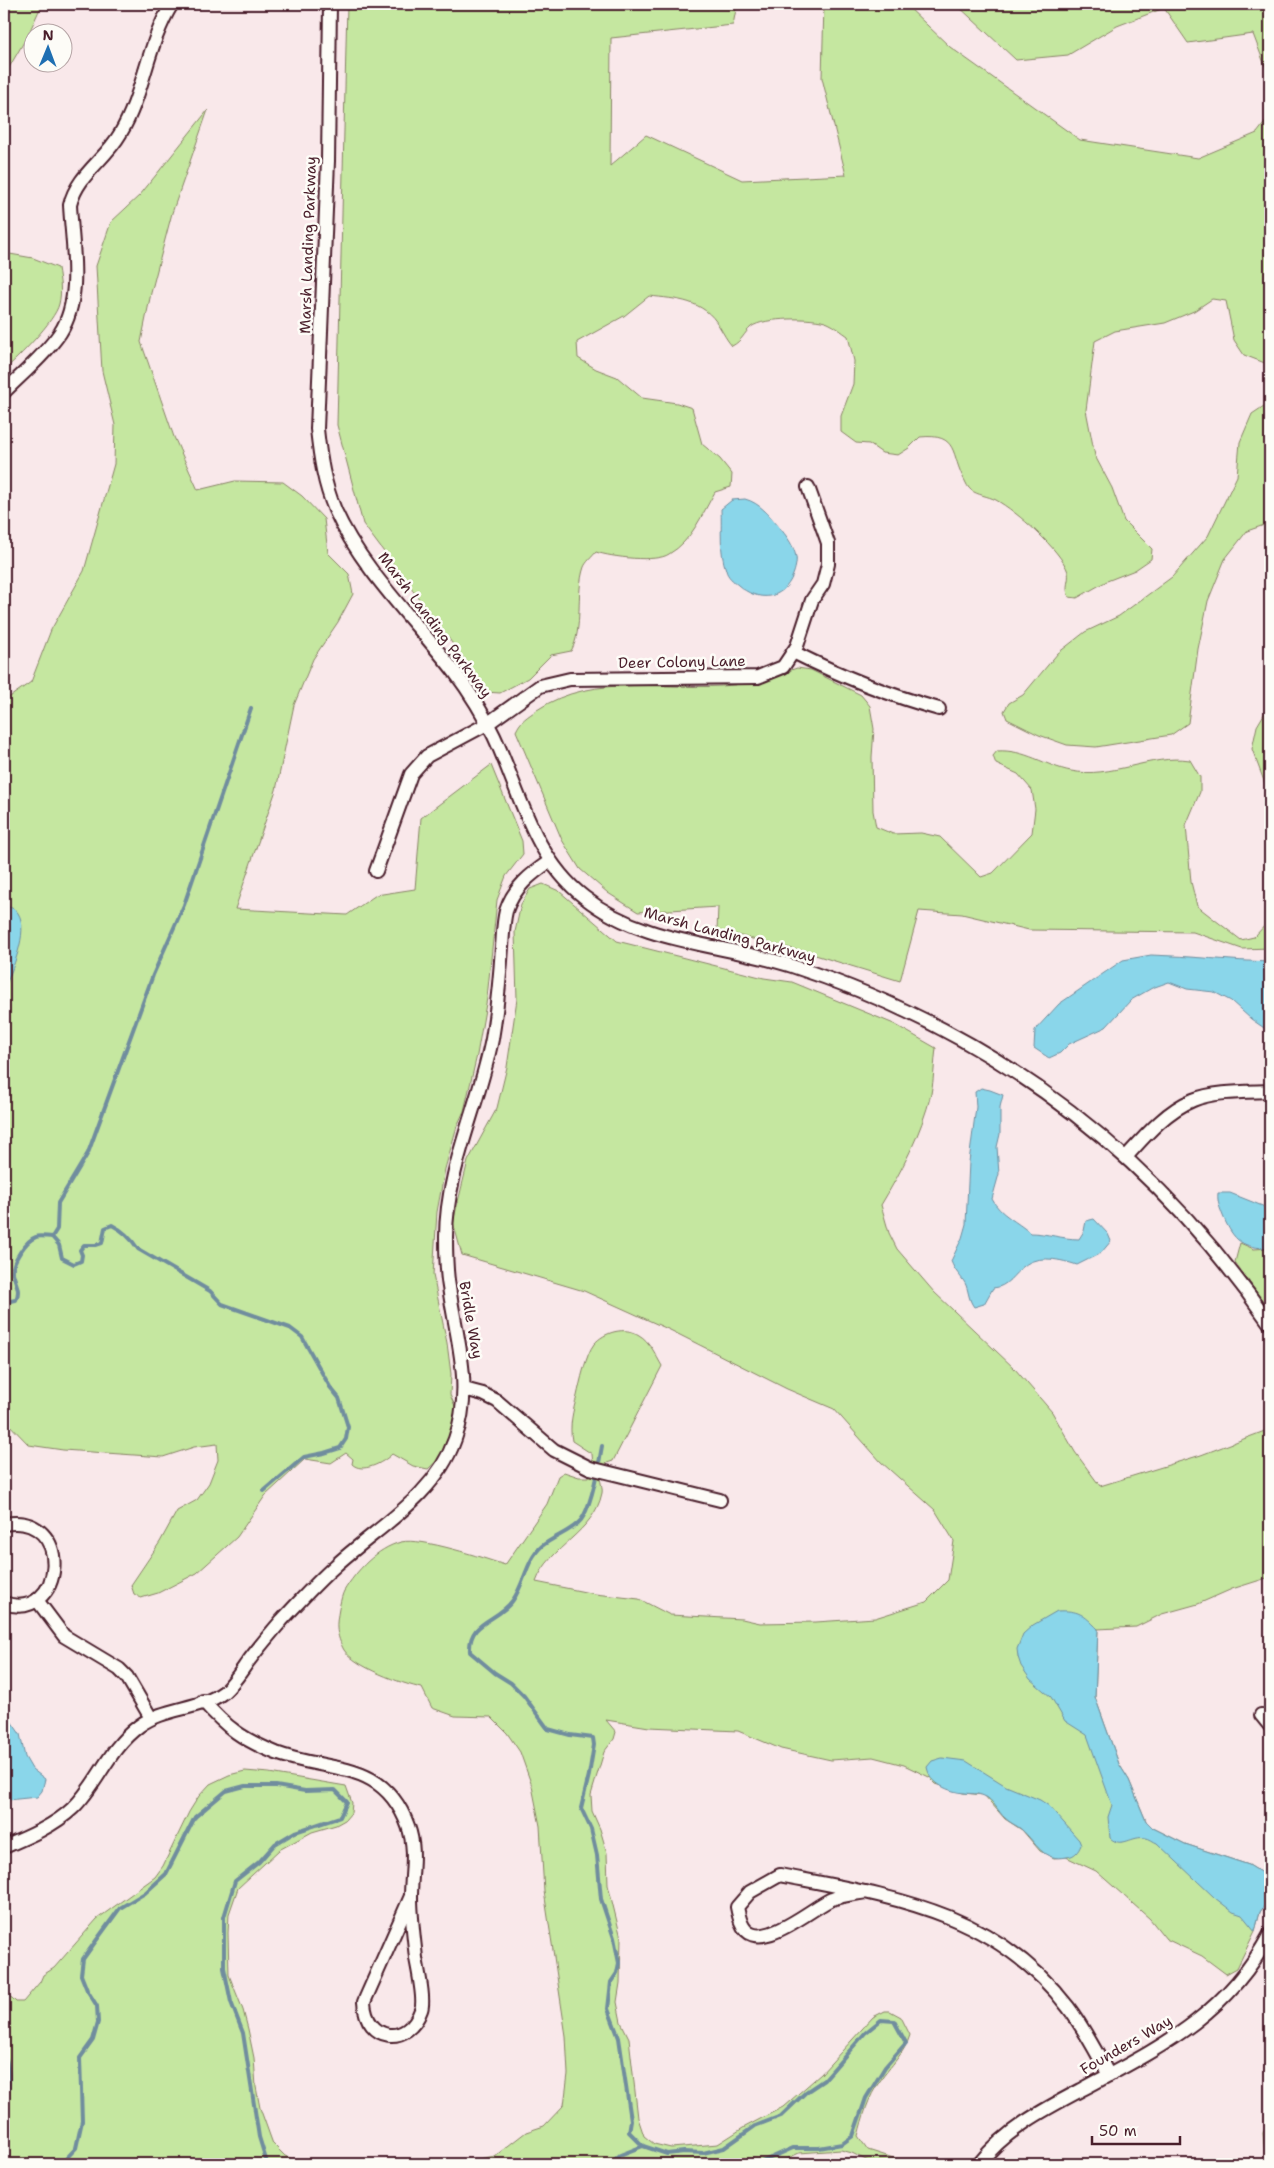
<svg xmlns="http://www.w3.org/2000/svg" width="1274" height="2168" viewBox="0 0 1274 2168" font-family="'Shantell Sans',sans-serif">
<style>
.green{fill:#c5e7a0;stroke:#888366}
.water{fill:#8ad6ea;stroke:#708d9e}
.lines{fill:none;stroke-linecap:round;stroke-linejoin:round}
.stream{stroke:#708d9e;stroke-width:4}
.minor-casing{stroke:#4a1f2b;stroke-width:16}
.minor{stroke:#fdfcf7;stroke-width:12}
.labels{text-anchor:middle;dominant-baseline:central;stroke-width:5;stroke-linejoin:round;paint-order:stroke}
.street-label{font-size:15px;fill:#4a1f2b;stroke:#fdfcf7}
</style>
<rect width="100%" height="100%" fill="#f9e8ea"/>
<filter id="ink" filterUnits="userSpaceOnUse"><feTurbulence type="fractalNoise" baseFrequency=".02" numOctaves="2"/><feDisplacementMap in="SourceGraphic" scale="10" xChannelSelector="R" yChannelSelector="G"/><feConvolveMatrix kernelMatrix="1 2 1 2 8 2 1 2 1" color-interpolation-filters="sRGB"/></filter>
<g filter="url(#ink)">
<g class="green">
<polygon points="4,4 42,4 28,35 4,76"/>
<path d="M 347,4 L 737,4 L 733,25 L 611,38 L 610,166 L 646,135 L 742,180 L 846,175 L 822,78 L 824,4 L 905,4 L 950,47 L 1080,140 L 1198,158 L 1257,133 L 1270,116 L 1270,365 L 1244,355 L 1234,340 L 1226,301 L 1212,299 L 1194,311 L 1165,323 L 1115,331 L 1095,341 L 1086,410 L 1095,456 L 1112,488 L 1124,521 L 1152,549 L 1151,559 L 1135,570 L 1107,581 L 1077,598 L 1069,597 C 1064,586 1070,581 1068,572 C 1061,550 1016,511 996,500 C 988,496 977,495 971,490 C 968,488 966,483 965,481 C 950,455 960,433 920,437 L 909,448 L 898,455 L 882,453 L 869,444 L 856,443 L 841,432 L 841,416 L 853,384 L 854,361 L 848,336 C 842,332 835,326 828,323 C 814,317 764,317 751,327 C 744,333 742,341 732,346 C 726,339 724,334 719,326 C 704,300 677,299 649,296 L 624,316 L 577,342 L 578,358 L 596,369 L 617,377 L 642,398 L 677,403 L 692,408 L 702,444 L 720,459 L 732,474 L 731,487 L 715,492 C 702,514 692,541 669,554 C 656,563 611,557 596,552 C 592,557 586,562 584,567 C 575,593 584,629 571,651 L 551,655 L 528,678 L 500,693 L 485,692 L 464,659 L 363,524 L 337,425 Z"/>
<polygon points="956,4 1270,4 1270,79 1253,34 1188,43 1164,8 1117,26 1068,55 1016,60"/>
<path d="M 208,110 L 172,213 L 151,293 L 141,342 L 174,437 L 198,490 L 235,481 L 283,482 L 302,496 L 324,519 L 328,553 L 349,574 L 353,594 L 338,622 L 313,659 L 294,705 L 276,790 L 235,909 L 347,915 L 376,895 L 415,889 L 421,818 L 491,765 L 522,841 L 523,854 L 506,876 L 497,900 L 487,998 L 477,1055 L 464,1111 L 457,1126 L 445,1169 L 437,1212 L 433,1275 L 447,1343 L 451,1374 L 450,1395 L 456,1408 L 450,1440 L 440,1458 L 428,1469 L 413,1466 L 392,1454 C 383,1463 362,1474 352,1464 L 353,1459 L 346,1453 L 331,1463 L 305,1459 L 265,1496 L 237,1537 L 197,1573 L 158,1593 L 141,1598 L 134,1594 L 131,1585 L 160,1542 L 177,1511 L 197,1500 L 209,1483 L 218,1460 L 217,1444 L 194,1447 L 163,1457 L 63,1450 L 29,1445 L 4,1419 L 4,701 L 31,682 L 51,630 L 84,571 L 114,464 L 115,425 L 102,371 L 96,266 L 111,222 L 140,195 Z"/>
<path d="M 4,253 L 33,258 L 58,268 C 60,280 62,292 59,304 C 55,321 18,358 4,370 Z"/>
<polygon points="1270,402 1270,523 1247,531 1225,559 1208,601 1198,649 1188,723 1171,735 1096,747 1067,745 1039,735 1007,719 1004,711 1009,703 1023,695 1058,653 1085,632 1119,616 1172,577 1208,536 1237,476 1240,442 1252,414"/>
<path d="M 797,668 L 811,670 L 861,695 L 870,706 L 874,729 L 872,757 L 873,811 L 876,827 L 893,834 L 921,833 L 940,837 L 981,877 L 993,873 L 1032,833 L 1035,809 L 1032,790 L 1018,774 L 996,764 L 993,756 L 997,751 C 1025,749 1045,766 1071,771 C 1111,779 1150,754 1190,760 L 1200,777 L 1200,792 L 1186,825 L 1191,882 L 1197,906 L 1241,940 L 1254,937 L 1270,920 L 1270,948 L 1242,949 L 1193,932 L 1029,930 L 962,914 L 919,911 L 900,981 L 812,954 L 717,930 L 718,907 L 638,912 L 608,893 L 580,869 L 562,840 L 516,731 C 521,720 527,717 537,710 C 595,671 669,692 734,685 C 757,682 776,675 797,668 Z"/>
<polygon points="1270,704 1270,797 1252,749 1257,726"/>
<path d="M 543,884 L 559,891 L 617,941 L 764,978 L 792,982 L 894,1024 L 936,1048 C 934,1063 934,1079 931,1094 C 921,1134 902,1170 881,1205 L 889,1233 L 897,1249 L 934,1292 L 1015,1369 L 1052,1412 L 1075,1452 L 1100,1486 L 1201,1455 L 1270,1429 L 1270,1577 L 1232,1589 L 1198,1604 L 1162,1614 L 1136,1627 L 1098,1629 L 1095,1697 L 1119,1764 L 1129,1780 L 1146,1821 L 1153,1828 L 1185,1844 L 1249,1865 L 1270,1878 L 1270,1898 L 1260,1912 L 1255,1931 L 1237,1968 L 1226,1974 L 1202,1956 L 1166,1939 L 1150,1919 L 1096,1871 L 1066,1857 L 1054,1858 L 1040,1851 L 1022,1830 L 1005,1819 L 984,1795 L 963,1793 L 936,1784 L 929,1777 L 904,1765 L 873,1757 L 831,1760 L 781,1749 L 738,1731 L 649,1727 L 606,1720 L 616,1732 L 614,1739 L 604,1752 L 591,1795 L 592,1811 L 600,1829 L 607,1853 L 608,1885 L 621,1938 L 620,1983 L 617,2002 L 621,2022 L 629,2038 L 638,2118 L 644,2136 L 654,2144 L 671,2148 L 718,2144 L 743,2128 L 783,2107 L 821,2074 L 873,2017 L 885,2011 L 890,2011 L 901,2017 L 910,2035 C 905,2053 890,2066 880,2081 C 868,2097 863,2117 858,2136 L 868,2150 L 912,2164 L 874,2164 L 852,2153 L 841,2150 L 799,2153 L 776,2164 L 468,2164 L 474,2160 L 495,2156 L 526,2132 L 544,2126 L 564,2105 L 568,2074 L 566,2036 L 544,1891 L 540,1826 L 532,1786 L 520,1752 L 507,1733 L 491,1717 L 455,1716 L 432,1708 L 422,1688 C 402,1684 355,1667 344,1650 C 341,1645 337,1634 337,1628 C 336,1621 341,1596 344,1591 C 356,1571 377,1548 401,1542 C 422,1537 483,1558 505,1565 L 547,1504 L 558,1476 L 564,1472 L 579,1477 L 588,1477 L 593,1465 L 592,1454 L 572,1441 C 569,1425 573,1411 577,1396 C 580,1383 586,1354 594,1344 C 604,1332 625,1326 639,1335 C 650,1341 656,1356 662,1366 L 613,1461 L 607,1463 L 599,1474 C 600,1480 603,1488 602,1493 C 594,1533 549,1546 536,1582 L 595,1594 L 639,1599 L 670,1615 L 742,1619 L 760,1623 L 816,1622 L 875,1618 L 926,1602 L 948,1580 L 954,1541 L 935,1510 L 881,1462 L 834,1409 L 787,1389 L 670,1330 L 584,1291 L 462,1255 L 453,1222 L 468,1161 L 497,1108 L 507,1067 L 517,999 L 515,932 L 521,904 L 530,889 Z"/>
<polygon points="1240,1243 1254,1249 1270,1248 1270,1311 1235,1262"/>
<polygon points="245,1771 269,1773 346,1786 352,1803 351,1813 345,1820 336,1825 312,1832 279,1850 238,1888 229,1914 228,1933 229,1975 243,2010 248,2029 254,2058 256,2087 260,2108 273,2144 285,2156 305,2164 4,2164 4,1994 12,1998 16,2002 23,2002 40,1982 43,1975 54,1968 97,1919 155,1877 163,1866 189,1812 199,1796 210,1784 229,1775"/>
<polygon points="1270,2119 1270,2164 1266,2164 1263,2133"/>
</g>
<g class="water">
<path d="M 745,499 C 760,503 769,515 779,527 C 786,535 794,546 796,557 C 797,562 795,570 793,575 C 783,601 757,602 738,585 C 733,581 727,576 726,570 C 719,551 722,529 721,509 L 732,500 Z"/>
<path d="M 4,906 C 9,907 15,908 18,913 C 30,932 11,971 4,990 Z"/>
<path d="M 1151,955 C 1191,956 1230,961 1270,962 L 1270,1032 L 1251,1019 L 1231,1001 L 1214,992 L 1187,989 L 1169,982 L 1152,988 L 1131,1000 L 1106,1027 L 1069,1044 L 1060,1053 L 1049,1058 L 1034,1048 L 1035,1030 L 1059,1004 L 1123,960 Z"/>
<path d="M 981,1088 L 990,1090 L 1003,1095 L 1000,1107 L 1000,1134 L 997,1147 L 999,1174 L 992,1199 C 1000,1215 1017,1221 1030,1233 C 1047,1233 1062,1239 1079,1239 L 1084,1231 L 1086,1221 L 1094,1219 L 1108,1234 L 1111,1241 L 1101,1253 L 1077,1265 C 1062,1260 1038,1254 1024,1266 C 1013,1274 1008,1287 993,1288 L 984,1304 L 974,1307 C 968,1299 969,1291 965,1283 C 960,1275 955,1272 951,1261 L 962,1238 L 966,1224 L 969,1162 L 976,1107 L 975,1092 Z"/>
<path d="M 1218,1193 L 1230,1193 L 1270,1209 L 1270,1248 C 1243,1248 1234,1242 1223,1216 C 1220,1208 1217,1202 1218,1193 Z"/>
<path d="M 1057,1611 C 1079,1610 1083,1614 1098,1629 L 1095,1697 L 1119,1764 L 1129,1780 L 1146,1821 L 1153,1828 L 1185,1844 L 1249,1865 L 1270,1878 L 1270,1898 L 1260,1912 L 1255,1931 L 1242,1915 L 1233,1912 L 1215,1898 L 1157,1843 C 1154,1842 1149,1838 1146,1838 C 1132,1835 1122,1849 1110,1838 L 1108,1817 L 1112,1805 L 1087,1735 L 1065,1721 L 1051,1697 L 1030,1679 L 1021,1666 L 1018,1657 L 1017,1649 L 1023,1634 L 1033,1625 Z"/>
<polygon points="4,1711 20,1734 25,1757 32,1769 45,1779 42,1791 37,1797 8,1800 4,1795"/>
<path d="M 942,1758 L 966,1761 L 1006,1786 L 1040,1800 L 1049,1806 L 1079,1840 L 1081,1845 C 1078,1852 1075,1856 1067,1857 C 1042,1862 1037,1843 1021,1829 C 1016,1825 1010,1823 1005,1818 C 998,1812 993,1799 984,1796 C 978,1793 971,1794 965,1793 C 949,1792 930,1784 927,1767 L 932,1761 Z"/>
</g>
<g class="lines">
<g class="stream">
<polyline points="52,1237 57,1229 58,1203 88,1153 153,975 184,905 251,708"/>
<path d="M 4,1302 L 16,1300 C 21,1289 15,1283 13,1273 C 11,1263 26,1240 36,1237 C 40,1235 47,1237 52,1237 L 59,1245 L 62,1258 L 74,1264 L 81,1261 L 82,1255 L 80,1250 L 84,1245 L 96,1245 L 102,1243 L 105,1228 L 112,1225 C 124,1231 131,1238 138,1249 L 210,1291 L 222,1304 L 290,1328 L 302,1337 L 330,1387 L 339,1398 L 348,1427 L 346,1439 L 340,1448 L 324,1453 L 304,1457 L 264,1491"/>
<path d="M 602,1446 C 599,1464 591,1507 581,1520 C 571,1532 554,1536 542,1546 C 526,1560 525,1583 513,1600 C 498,1622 468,1620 470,1652 L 495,1673 L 511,1683 L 524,1696 L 548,1729 L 570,1735 L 593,1738 L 594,1745 L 589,1775 L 581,1808 L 591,1829 L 597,1855 L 601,1899 L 614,1938 L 619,1963 L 617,1973 L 611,1982 L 608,2009 L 619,2038 L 631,2120 L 629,2132 L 643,2146 L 667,2154 L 684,2152 L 703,2153 L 724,2148 L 755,2126 L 781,2116 L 806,2092 L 824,2080 L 865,2033 L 881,2020 L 894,2021 L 906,2043 L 885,2067 L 866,2098 L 853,2136 L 842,2144 L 819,2148 L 793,2148 L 757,2164"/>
<path d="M 4,2054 C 12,2071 8,2094 4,2113"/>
<polyline points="61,2164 76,2148 82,2121 80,2058 93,2040 98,2022 97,2006 87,1990 81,1975 83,1959 93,1945 120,1908 145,1893 166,1874 195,1817 226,1791 245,1786 276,1786 305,1791 335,1790 347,1802 340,1817 295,1832 275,1844 259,1862 235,1881 224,1917 224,1968 231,2002 243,2033 259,2137 267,2163 270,2164"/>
<polyline points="610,2164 620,2155 643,2146"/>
</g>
<g class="minor-casing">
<g id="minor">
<path d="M 330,4 L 328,161 L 317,429 C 320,457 324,484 335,510 C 360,567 415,621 454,671 C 469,691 483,713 494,736 C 520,792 533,857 584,897 C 644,945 722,943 792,966 C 992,1031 1151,1151 1270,1324"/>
<path d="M 4,392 C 22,374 45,355 60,333 C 83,298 72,245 70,205 C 77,175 105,160 120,134 C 144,94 147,44 172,4"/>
<path d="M 793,652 C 841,676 888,695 939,709"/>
<polyline points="376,871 411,774 427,756 487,724 540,686 570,679 758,677 783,667 797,646 812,600 823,584 828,564 828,543 808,487"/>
<path d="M 1126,1157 C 1145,1136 1166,1111 1193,1100 C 1214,1091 1248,1092 1270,1091"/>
<polyline points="464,1389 483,1394 497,1401 554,1450 590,1468 720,1500"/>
<path d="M 4,1524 C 75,1511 65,1624 4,1603"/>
<polyline points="37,1600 64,1636 119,1669 127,1677 151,1718"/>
<path d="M 203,1701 C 227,1728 242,1739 276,1753 C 328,1773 383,1758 408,1826 C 417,1850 411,1873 411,1897 C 411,1917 414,1938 416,1958 C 418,1970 425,2000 421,2010 C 408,2047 366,2042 364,2002 L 411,1896"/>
<polyline points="1261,1715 1270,1726"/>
<path d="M 4,1847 C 28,1837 54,1826 73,1808 C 99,1783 107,1750 139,1726 C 164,1707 200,1710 224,1692 C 233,1684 240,1673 247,1663 C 258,1648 270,1634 282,1620 C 299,1602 316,1583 334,1567 C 377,1527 435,1497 455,1439 C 474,1387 456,1338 449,1287 C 446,1270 446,1254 446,1237 C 446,1169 479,1106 492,1039 C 497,1009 500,978 502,947 C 503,935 503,923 506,911 C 514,887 531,874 550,861"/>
<path d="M 866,1892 C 855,1894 842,1895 832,1899 C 813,1906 755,1960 741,1922 C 739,1917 738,1912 737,1907 L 750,1892 L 780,1875 C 892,1897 993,1910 1068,2007 C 1084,2028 1096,2052 1109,2075"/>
<path d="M 979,2164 C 1006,2129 1045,2109 1083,2089 C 1161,2047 1227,2015 1270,1934"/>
</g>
</g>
<use href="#minor" class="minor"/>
</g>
</g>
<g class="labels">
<g class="street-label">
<text transform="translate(308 245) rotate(-88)">Marsh Landing Parkway</text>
<text transform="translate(435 625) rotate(53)">Marsh Landing Parkway</text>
<text transform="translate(682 662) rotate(-1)">Deer Colony Lane</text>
<text transform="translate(730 935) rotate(15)">Marsh Landing Parkway</text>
<text transform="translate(471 1320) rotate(80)">Bridle Way</text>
<text transform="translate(1126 2045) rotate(-30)">Founders Way</text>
</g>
</g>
<rect width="1274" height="2168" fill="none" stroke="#fdfcf7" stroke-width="20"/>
<rect x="10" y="10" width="1254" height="2148" fill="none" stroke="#4a1f2b" stroke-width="2" filter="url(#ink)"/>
<g transform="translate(48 48) rotate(1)"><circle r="24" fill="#fdfcf7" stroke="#b5a4a5"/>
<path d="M0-4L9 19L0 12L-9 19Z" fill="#1f6fb2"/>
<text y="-8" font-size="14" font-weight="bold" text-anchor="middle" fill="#4a1f2b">N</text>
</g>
<path d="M1092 2136v8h88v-8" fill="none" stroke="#4a1f2b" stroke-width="2.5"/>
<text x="1099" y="2136" font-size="15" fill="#4a1f2b" stroke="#fdfcf7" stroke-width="4" paint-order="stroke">50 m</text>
</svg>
